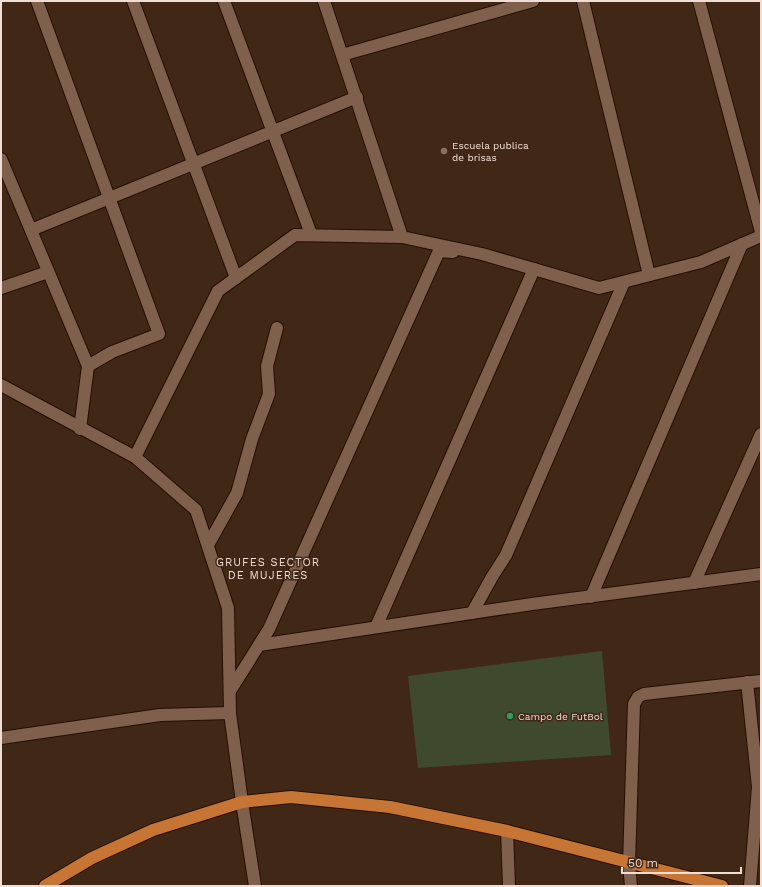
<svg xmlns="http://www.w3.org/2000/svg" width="762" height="887" viewBox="0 0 762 887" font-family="'Work Sans',sans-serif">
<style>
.green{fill:#3f492c}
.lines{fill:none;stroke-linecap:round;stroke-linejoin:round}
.minor-casing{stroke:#260f01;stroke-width:14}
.major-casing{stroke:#260f01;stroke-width:14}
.minor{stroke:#7e604d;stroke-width:12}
.major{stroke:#c77534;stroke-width:12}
.education-dot{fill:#8d6e63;stroke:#412716;stroke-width:1.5}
.leisure-dot{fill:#2e9e5b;stroke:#412716;stroke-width:1.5}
.labels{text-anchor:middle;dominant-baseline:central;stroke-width:3;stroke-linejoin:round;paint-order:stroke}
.poi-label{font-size:10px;fill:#f0ded4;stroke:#412716;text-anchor:start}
.neighbourhood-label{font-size:11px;letter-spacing:1px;fill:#f0ded4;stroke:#412716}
</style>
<rect width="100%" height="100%" fill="#412716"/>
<polygon class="green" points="602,651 611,755 418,768 408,676"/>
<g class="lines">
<g class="minor-casing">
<g id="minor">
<polyline points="37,1 159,334 112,352 88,366"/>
<polyline points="133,1 236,278"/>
<polyline points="224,1 311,234"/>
<polyline points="324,1 402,237"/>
<polyline points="583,1 649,275"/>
<polyline points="699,1 761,232"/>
<polyline points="342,55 533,1"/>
<polyline points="1,159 88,366 80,429"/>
<polyline points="31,230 357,97"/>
<polyline points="1,288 48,272"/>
<polyline points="1,385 135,457 196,510 228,608 230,713 242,802 255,886"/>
<polyline points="135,457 218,291 295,235 402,237 482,254 599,288 701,262 761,236"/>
<polyline points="208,545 237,493 252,439 269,394 267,366 277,328"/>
<polyline points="694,583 761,434"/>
<polyline points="591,597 742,244"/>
<polyline points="472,613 492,577 506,555 624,282"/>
<polyline points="376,627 534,269"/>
<polyline points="259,645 532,604 761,574"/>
<polyline points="747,682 758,787 750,886"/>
<polyline points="230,691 269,629 439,251 453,252"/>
<polyline points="1,738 160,715 230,713"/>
<polyline points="507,831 509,886"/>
<polyline points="631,886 629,864 634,704 638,697 644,694 761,681"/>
</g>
</g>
<g class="major-casing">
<polyline id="major" points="45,886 92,858 153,830 242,802 291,797 390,807 507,831 722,886"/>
</g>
<use href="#minor" class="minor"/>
<use href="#major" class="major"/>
</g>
<circle class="education-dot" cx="444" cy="151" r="4"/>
<circle class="leisure-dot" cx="510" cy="716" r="4"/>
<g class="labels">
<g class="poi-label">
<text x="452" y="145">Escuela publica<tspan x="452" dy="12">de brisas</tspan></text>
<text x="518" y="716">Campo de FutBol</text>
</g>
<g class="neighbourhood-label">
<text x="268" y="562">GRUFES SECTOR<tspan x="268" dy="13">DE MUJERES</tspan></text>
</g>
</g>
<rect width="762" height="887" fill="none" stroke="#f0ded4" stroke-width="4"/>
<path d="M622 867v6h119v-6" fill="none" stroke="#f0ded4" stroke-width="2"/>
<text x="628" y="867" font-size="12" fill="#f0ded4" stroke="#412716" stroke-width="3" paint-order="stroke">50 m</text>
</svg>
